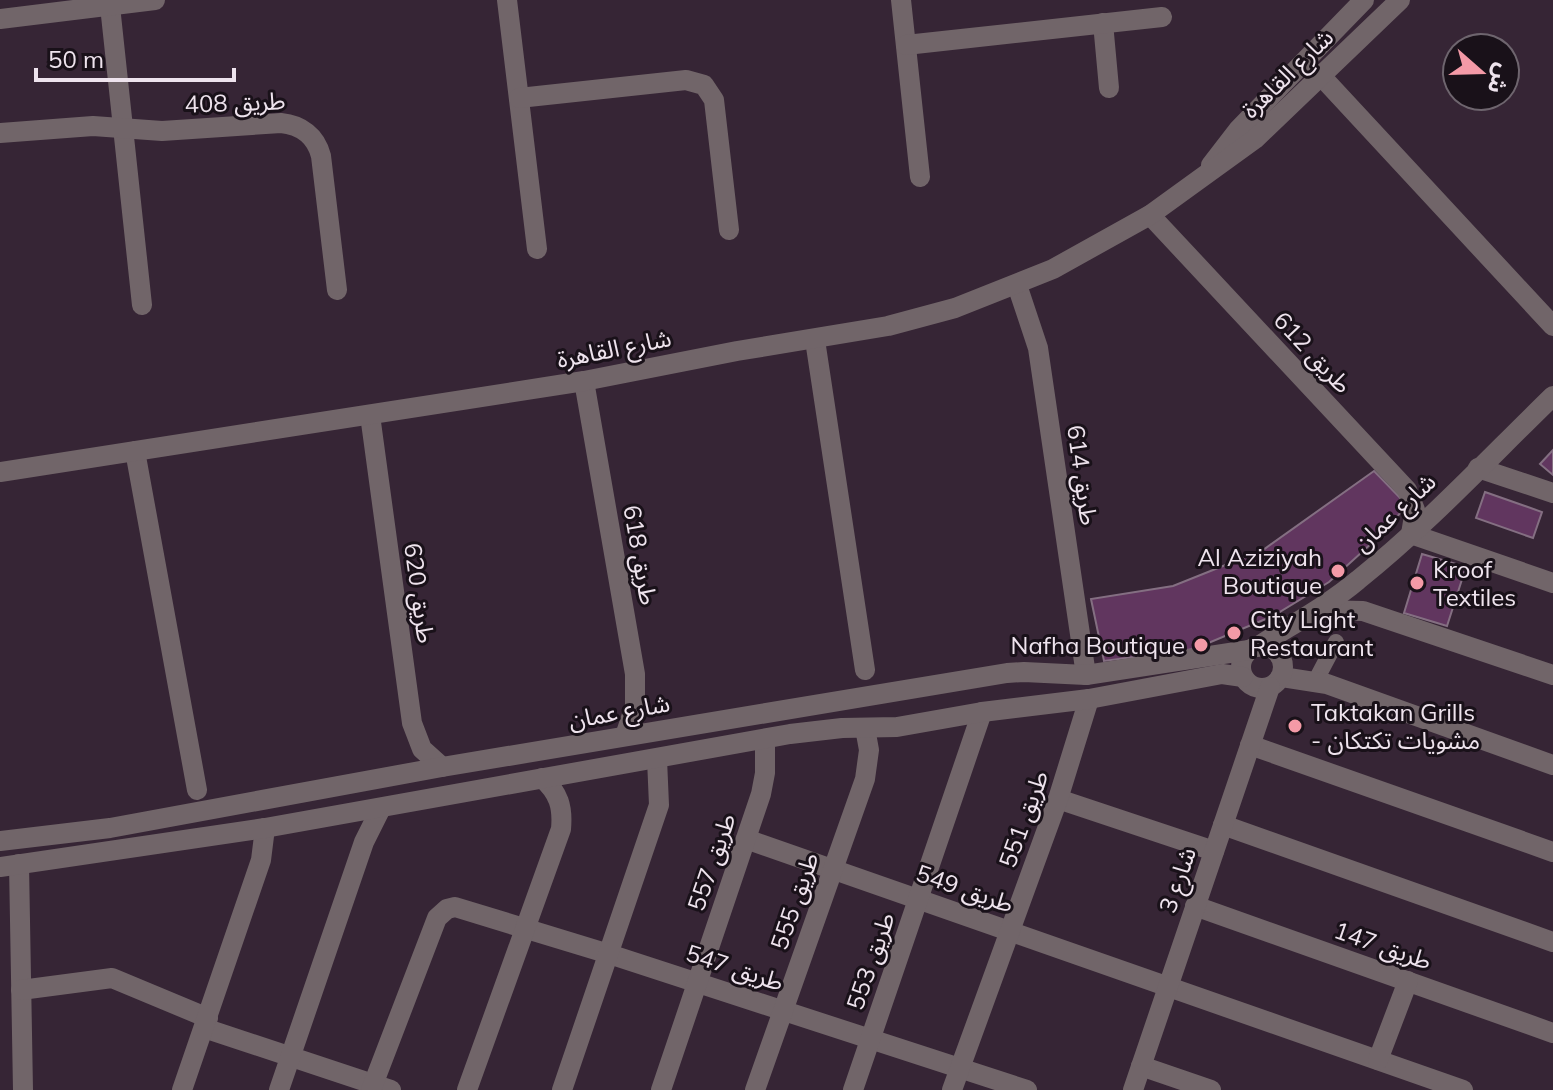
<svg xmlns="http://www.w3.org/2000/svg" width="1553" height="1090" viewBox="0 0 1553 1090" font-family="Mulish,'Noto Sans Arabic',sans-serif">
<style>
.building{fill:#61365f;stroke:#846f82;stroke-width:2}
.lines{fill:none;stroke-linecap:round;stroke-linejoin:round}
.service{stroke:#716569;stroke-width:16}
.minor{stroke:#716569;stroke-width:20}
.tertiary{stroke:#716569;stroke-width:20}
.poi-dot{fill:#f49aa7;stroke:#191119;stroke-width:3}
.labels{text-anchor:middle;dominant-baseline:central;stroke-width:6;stroke-linejoin:round;paint-order:stroke}
.street-label{font-size:24px;fill:#eee3ed;stroke:#191119}
.poi-label{font-size:24px;fill:#eee3ed;stroke:#191119;text-anchor:start}
</style>
<rect width="100%" height="100%" fill="#362535"/>
<g class="building">
<polygon points="1553,450 1553,475 1540,464"/>
<polygon points="1374,471 1407,505 1384,532 1329,582 1273,616 1194,649 1104,661 1091,599 1173,586 1263,550"/>
<polygon points="1485,492 1542,512 1533,538 1476,518"/>
<polygon points="1422,554 1466,567 1447,626 1404,613"/>
</g>
<g class="lines">
<polyline class="service" points="1316,680 1336,642"/>
<g class="minor">
<polyline points="507,0 537,249"/>
<polyline points="901,0 920,177"/>
<polyline points="110,6 142,305"/>
<polyline points="0,19 155,0"/>
<polyline points="1103,23 1109,88"/>
<polyline points="906,45 1162,17"/>
<polyline points="1322,77 1553,326"/>
<polyline points="519,98 686,80 704,85 714,100 729,230"/>
<path d="M 0,133 L 93,126 L 162,131 L 281,123 C 301,125 316,136 321,156 L 337,290"/>
<polyline points="1150,215 1407,490 1415,510 1411,534 1553,583"/>
<polyline points="1017,285 1038,348 1086,675"/>
<polyline points="815,340 865,670"/>
<polyline points="584,381 635,674 635,706 625,736"/>
<polyline points="370,415 412,723 422,749 442,767"/>
<polyline points="135,451 197,790"/>
<polyline points="1478,468 1553,493"/>
<polyline points="1318,610 1363,611 1553,675"/>
<polyline points="1282,677 1327,684 1553,765"/>
<polyline points="1250,745 1553,852"/>
<polyline points="1058,799 1214,851"/>
<polyline points="1223,825 1553,942"/>
<polyline points="746,839 1463,1090"/>
<polyline points="19,864 23,1090"/>
<polyline points="1195,906 1553,1033"/>
<polyline points="21,990 112,978 208,1018"/>
<polyline points="204,1028 391,1090"/>
<polyline points="1378,1060 1408,981"/>
<polyline points="1141,1066 1211,1090"/>
<polyline points="182,1090 261,860 265,828"/>
<polyline points="279,1090 364,842 381,808"/>
<polyline points="371,1090 437,918 447,909 455,907 609,954 1027,1090"/>
<path d="M 467,1090 L 561,829 C 563,807 559,793 542,778"/>
<polyline points="562,1090 659,805 657,759"/>
<polyline points="661,1090 761,794 765,773 765,739"/>
<polyline points="755,1090 865,779 869,750 865,728"/>
<polyline points="853,1090 982,712"/>
<polyline points="952,1090 1058,799 1089,699"/>
</g>
<g class="tertiary">
<polyline points="1211,165 1238,130 1364,0"/>
<polyline points="0,472 584,381 737,351 888,326 955,308 1053,269 1150,215 1255,139 1400,0"/>
<circle cx="1262" cy="667" r="21"/>
<path d="M 1257,647 C 1291,625 1327,606 1358,580 C 1428,524 1489,458 1553,396"/>
<polyline points="0,841 110,828 442,767 1007,673 1024,672 1086,675 1249,650"/>
<polyline points="0,867 265,828 790,734 842,728 897,727 982,712 1089,699 1222,674 1243,677"/>
<polyline points="1133,1090 1270,687"/>
</g>
</g>
<g class="poi-dot">
<circle cx="1338" cy="571" r="8"/>
<circle cx="1417" cy="583" r="8"/>
<circle cx="1234" cy="633" r="8"/>
<circle cx="1201" cy="645" r="8"/>
<circle cx="1295" cy="726" r="8"/>
</g>
<g class="labels">
<g class="street-label">
<text transform="translate(1287 73) rotate(-44)">شارع القاهرة</text>
<text transform="translate(235 102) rotate(-2)">طريق 408</text>
<text transform="translate(614 348) rotate(-11)">شارع القاهرة</text>
<text transform="translate(1313 352) rotate(47)">طريق 612</text>
<text transform="translate(1083 475) rotate(82)">طريق 614</text>
<text transform="translate(1394 512) rotate(-43)">شارع عمان</text>
<text transform="translate(641 555) rotate(80)">طريق 618</text>
<text transform="translate(420 593) rotate(82)">طريق 620</text>
<text transform="translate(619 711) rotate(-10)">شارع عمان</text>
<text transform="translate(1023 819) rotate(-70)">طريق 551</text>
<text transform="translate(711 862) rotate(-71)">طريق 557</text>
<text transform="translate(1177 880) rotate(-71)">شارع 3</text>
<text transform="translate(965 888) rotate(19)">طريق 549</text>
<text transform="translate(794 901) rotate(-71)">طريق 555</text>
<text transform="translate(1383 945) rotate(19)">طريق 147</text>
<text transform="translate(870 961) rotate(-71)">طريق 553</text>
<text transform="translate(735 967) rotate(18)">طريق 547</text>
</g>
<g class="poi-label">
<text x="1322" y="557" text-anchor="end">Al Aziziyah<tspan x="1322" dy="28">Boutique</tspan></text>
<text x="1433" y="569">Kroof<tspan x="1433" dy="28">Textiles</tspan></text>
<text x="1250" y="619">City Light<tspan x="1250" dy="28">Restaurant</tspan></text>
<text x="1185" y="645" text-anchor="end">Nafha Boutique</text>
<text x="1311" y="712">Taktakan Grills<tspan x="1311" dy="28">- مشويات تكتكان</tspan></text>
</g>
</g>
<g transform="translate(1481 72) rotate(110)"><circle r="38" fill="#191119" stroke="#6e656e" stroke-width="2"/>
<path d="M0-6L14 30L0 20L-14 30Z" fill="#f49aa7"/>
<text y="-12" font-size="22" font-weight="bold" text-anchor="middle" fill="#eee3ed">ش</text>
</g>
<path d="M36 68v12h198v-12" fill="none" stroke="#eee3ed" stroke-width="4"/>
<text x="48" y="68" font-size="24" fill="#eee3ed" stroke="#191119" stroke-width="6" paint-order="stroke">50 m</text>
</svg>
